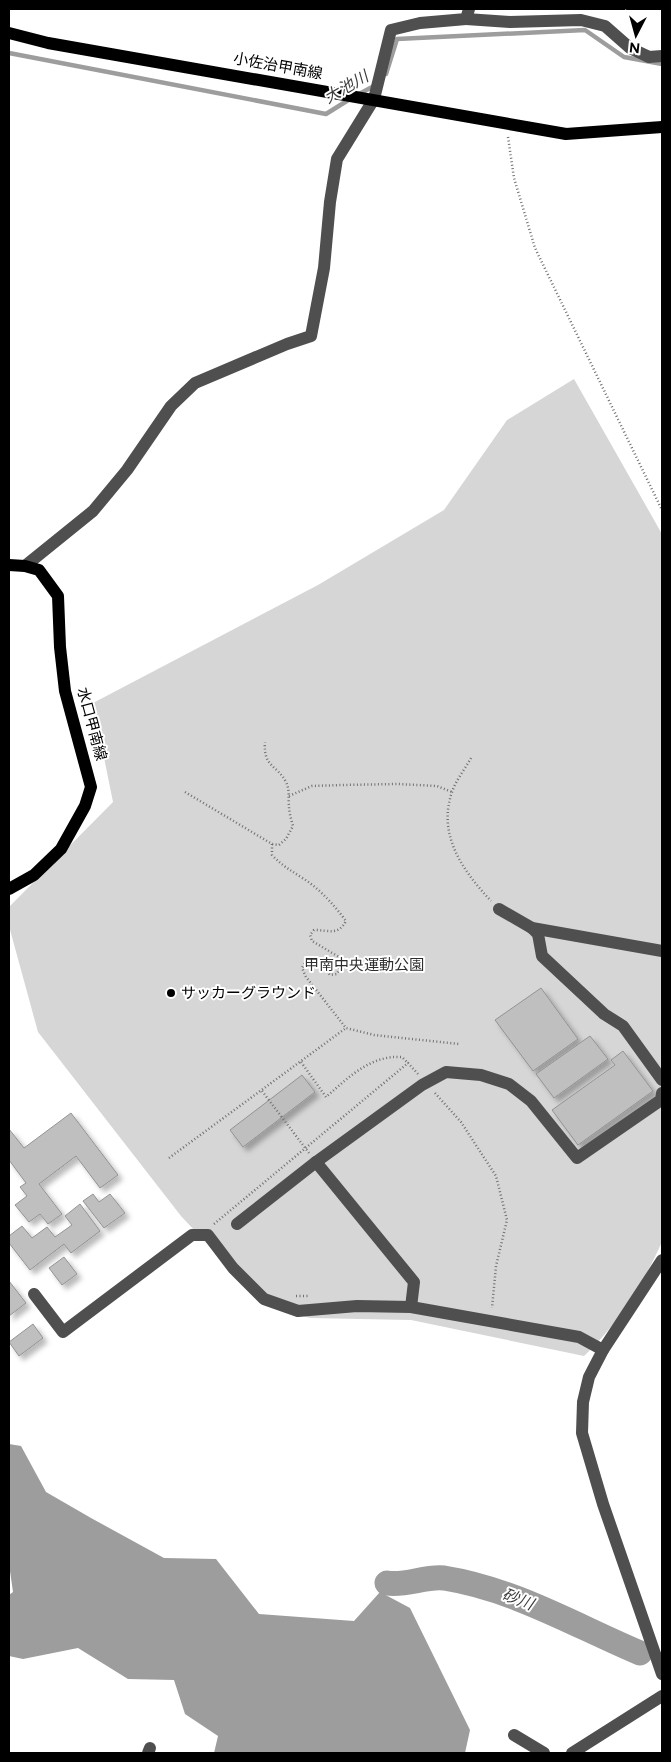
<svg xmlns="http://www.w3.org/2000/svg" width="671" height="1762" viewBox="0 0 671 1762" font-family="Figtree,'Noto Sans JP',sans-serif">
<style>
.green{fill:#d6d6d6}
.water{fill:#9d9d9d}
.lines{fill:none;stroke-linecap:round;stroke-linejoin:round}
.stream{stroke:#9d9d9d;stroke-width:4.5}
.river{stroke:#9d9d9d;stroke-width:25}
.building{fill:#bfbfbf;stroke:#939393;filter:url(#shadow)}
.path{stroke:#717171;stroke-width:2.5;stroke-dasharray:1 2.5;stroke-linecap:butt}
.minor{stroke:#4f4f4f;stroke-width:12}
.major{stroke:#000;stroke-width:12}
.poi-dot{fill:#000;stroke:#fff;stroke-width:2}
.labels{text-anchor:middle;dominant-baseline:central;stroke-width:4;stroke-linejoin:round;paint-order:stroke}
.street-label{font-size:15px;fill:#000;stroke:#fff}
.park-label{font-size:15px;fill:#2d2d2d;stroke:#fff}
.poi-label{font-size:15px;fill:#000;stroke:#fff;text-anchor:start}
.water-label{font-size:16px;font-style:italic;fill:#3e3e3e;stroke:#fff}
</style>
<defs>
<filter id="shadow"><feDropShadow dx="4.5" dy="4.5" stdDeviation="2.5" flood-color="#0004"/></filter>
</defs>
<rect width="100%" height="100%" fill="#fff"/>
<path class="green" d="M 574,379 L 662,534 L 662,1242 C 643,1284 618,1324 584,1356 L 411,1320 L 310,1318 L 264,1305 L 181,1216 L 38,1032 L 9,926 L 9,907 L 113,802 L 93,703 L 318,585 L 444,510 L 507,420 Z"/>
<polygon class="water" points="9,1444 21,1446 46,1492 91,1518 164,1558 216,1559 259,1614 354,1621 380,1592 410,1608 470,1730 465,1753 214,1753 218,1736 185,1714 174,1680 128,1679 78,1648 23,1659 9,1656 9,1595 13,1592 9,1564"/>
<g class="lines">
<g class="stream">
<polyline points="9,53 326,114 350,99"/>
<polyline points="386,74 397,39 585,30 624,57 662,64"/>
<polyline points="359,94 374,86"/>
</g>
<path class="river" d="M 387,1583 C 406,1586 425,1576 444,1578 C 514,1589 576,1626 640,1653"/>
</g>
<g class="building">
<polygon points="541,988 578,1039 533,1071 495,1020"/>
<polygon points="590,1036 608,1059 554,1098 536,1074"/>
<polygon points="623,1051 653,1091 578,1145 552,1110 615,1065 611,1060"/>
<polygon points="302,1075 315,1092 243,1147 230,1130"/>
<polygon points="71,1113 118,1175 100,1188 76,1156 39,1184 62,1214 48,1224 40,1214 29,1222 15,1205 27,1196 20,1187 26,1183 9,1160 9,1129 24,1148"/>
<polygon points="93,1194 99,1202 110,1194 125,1213 104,1228 83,1201"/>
<polygon points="80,1204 100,1231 71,1253 64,1244 30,1270 9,1243 9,1236 22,1226 32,1238 47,1227 55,1237 72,1225 65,1216"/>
<polygon points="64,1257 77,1274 62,1285 49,1268"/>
<polygon points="9,1281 26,1303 9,1316"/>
<polygon points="33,1324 43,1338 19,1356 9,1342"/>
</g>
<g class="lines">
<g class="path">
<polyline points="508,137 514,178 535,248 662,510"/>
<path d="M 471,758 C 465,769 456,780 452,792 C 437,835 463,871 491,901"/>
<path d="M 185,792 L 272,844 L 279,845 L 286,839 L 293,826 C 291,819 289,812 289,806 C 288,798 290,790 286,782 C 277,765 263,767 265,742"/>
<polyline points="289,796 312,786 341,785 398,784 437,786 452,792"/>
<path d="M 272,844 L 272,855 C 282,866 292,871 304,879 C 321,890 334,905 346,921 C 338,936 329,930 314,930 L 310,935 L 312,941 L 339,957 L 341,965 L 337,974 L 330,975 C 323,966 319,955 307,959 L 302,968 L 306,977 L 346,1028 L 374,1035 L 459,1044"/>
<path d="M 301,1062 L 326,1097 C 348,1078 370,1055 402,1057 L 408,1063"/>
<polyline points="262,1091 309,1153"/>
<polyline points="435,1093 461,1122 496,1176 507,1220 496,1266 492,1308"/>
<polyline points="169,1158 346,1028"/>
<polyline points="214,1224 408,1063 418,1074"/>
<polyline points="296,1296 308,1296"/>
</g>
<g class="minor">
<polyline points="466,19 510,22 581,20 605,26 630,48 649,57 662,56"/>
<polyline points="25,566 93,511 127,470 171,406 195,383 287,344 311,336 324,268 330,202 337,159 374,99 391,30 420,23 466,19 469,9"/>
<polyline points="499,909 532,928 662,951"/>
<polyline points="532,928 538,934 542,956 604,1014 623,1026 662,1080"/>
<polyline points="316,1162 414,1282 411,1307"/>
<polyline points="237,1224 316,1162 422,1085 446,1072 481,1075 509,1084 531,1101 577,1158 661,1100 662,1093"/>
<polyline points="662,1260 603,1350 589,1377 583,1402 582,1433 603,1504 662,1674"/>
<polyline points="34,1294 63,1332 192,1235 208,1235 233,1268 264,1299 298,1311 357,1306 411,1307 579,1337 603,1350"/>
<polyline points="514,1735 544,1753"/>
<polyline points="148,1753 150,1748"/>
<polyline points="572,1753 662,1696"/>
</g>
<g class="major">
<polyline points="9,33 48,43 566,134 662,127"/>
<polyline points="9,565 25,566 39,570 58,596 60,647 65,691 91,787 85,806 61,849 34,875 9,889"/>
</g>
</g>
<circle class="poi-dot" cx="171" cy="993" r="5"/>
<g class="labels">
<g class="street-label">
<text transform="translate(278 66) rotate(10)">小佐治甲南線</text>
<text transform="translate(92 724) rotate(75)">水口甲南線</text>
</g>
<g class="park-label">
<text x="364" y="965">甲南中央運動公園</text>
</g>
<g class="poi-label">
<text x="181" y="993">サッカーグラウンド</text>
</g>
<g class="water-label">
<text transform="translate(346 87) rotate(-30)">大池川</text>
<text transform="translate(518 1599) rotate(21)">砂川</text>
</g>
</g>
<rect width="671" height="1762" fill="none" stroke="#000000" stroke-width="20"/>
<g transform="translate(636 35) rotate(186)" stroke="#ffffff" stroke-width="4" paint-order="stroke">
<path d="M0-4L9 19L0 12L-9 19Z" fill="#000000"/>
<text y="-8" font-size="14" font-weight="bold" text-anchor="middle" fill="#000000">N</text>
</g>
</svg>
